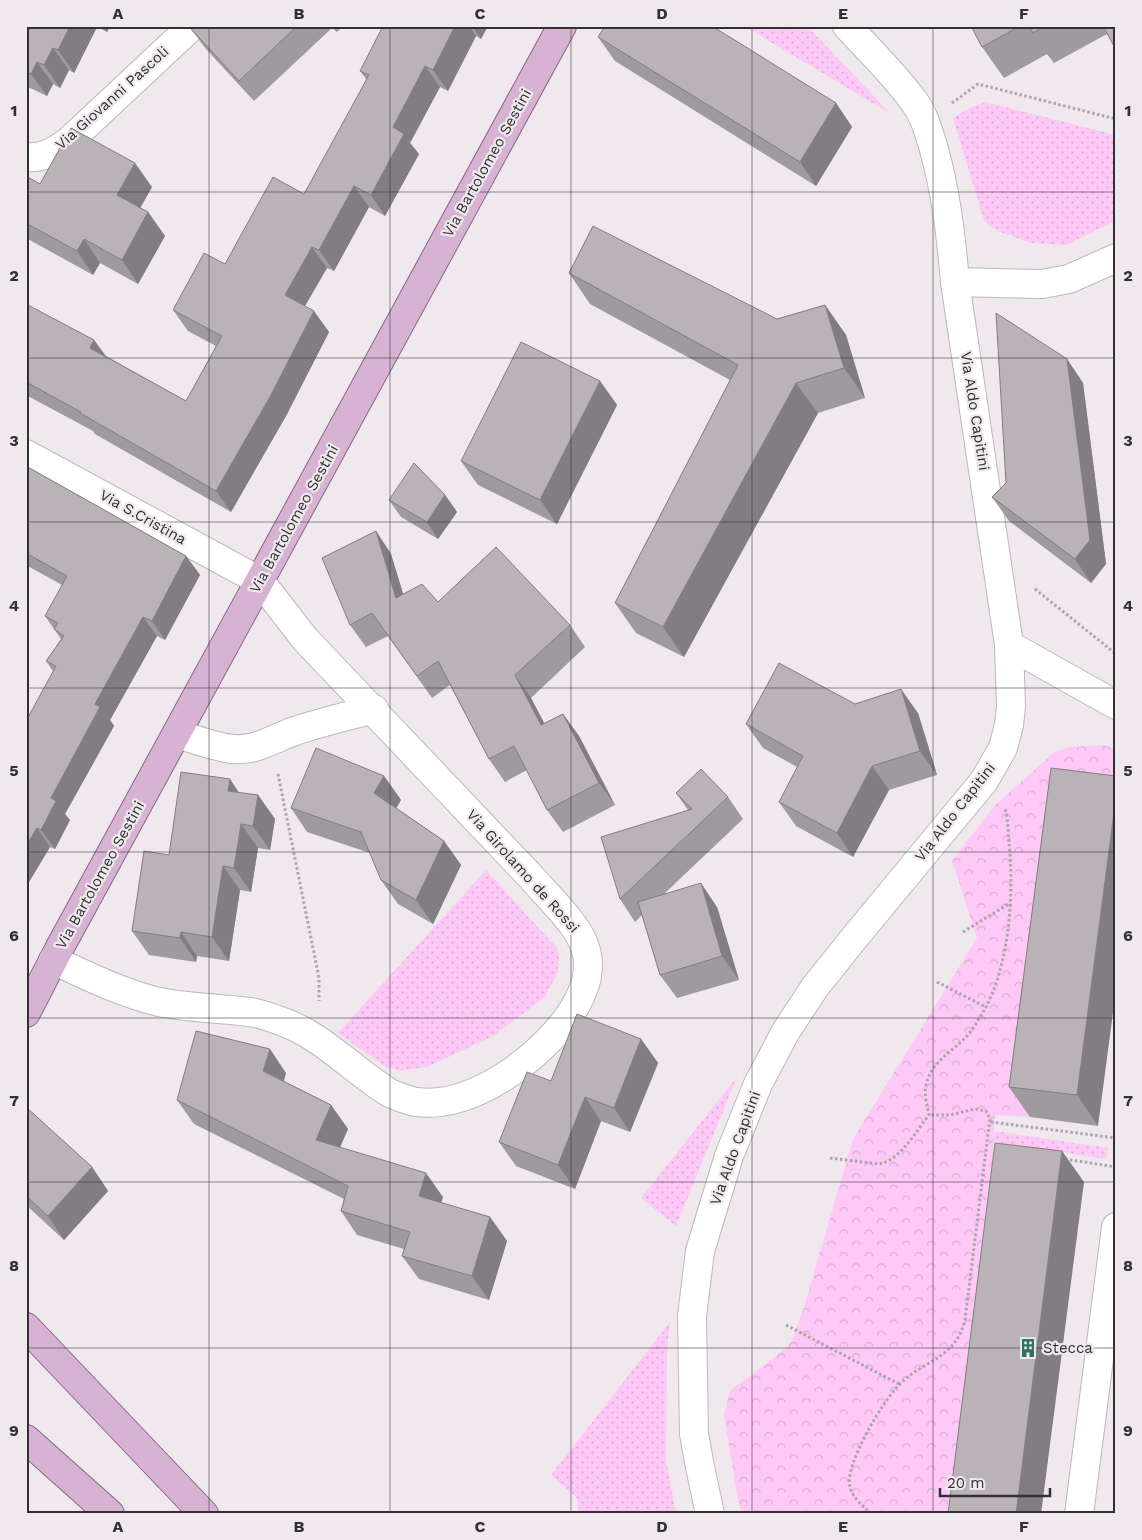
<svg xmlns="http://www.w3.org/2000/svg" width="1142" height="1540" viewBox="0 0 1142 1540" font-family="'Work Sans',sans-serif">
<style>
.grass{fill:url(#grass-dots)}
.park{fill:url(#park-crowns)}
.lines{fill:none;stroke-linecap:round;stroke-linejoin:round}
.minor-casing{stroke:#bdb7bd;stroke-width:30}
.major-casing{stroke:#8b6487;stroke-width:30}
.path{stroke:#aaa5a9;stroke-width:3;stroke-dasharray:2.5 2.5;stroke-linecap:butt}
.minor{stroke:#fff;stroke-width:28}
.major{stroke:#d6b3d3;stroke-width:28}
.wall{fill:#9f9a9e}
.shaded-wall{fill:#827d81}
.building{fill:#b9b3b8;stroke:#827d81}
.grid{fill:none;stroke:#323032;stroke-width:1;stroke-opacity:0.55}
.labels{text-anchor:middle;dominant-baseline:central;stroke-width:4.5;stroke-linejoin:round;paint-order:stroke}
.street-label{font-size:15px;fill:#323032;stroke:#efe9ee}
.poi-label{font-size:15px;fill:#323032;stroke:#efe9ee;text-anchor:start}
.neatline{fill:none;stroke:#323032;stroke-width:2}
.grid-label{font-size:16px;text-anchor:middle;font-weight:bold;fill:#323032}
</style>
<defs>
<pattern id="grass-dots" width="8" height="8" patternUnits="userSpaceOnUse" patternTransform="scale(1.25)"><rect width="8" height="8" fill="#fec8f7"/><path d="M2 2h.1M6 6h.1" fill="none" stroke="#daacd4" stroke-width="1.8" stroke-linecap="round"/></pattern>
<pattern id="park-crowns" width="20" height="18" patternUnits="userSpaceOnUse" patternTransform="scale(1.25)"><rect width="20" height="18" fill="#fec8f7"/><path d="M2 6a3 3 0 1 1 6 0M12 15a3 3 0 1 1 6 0" fill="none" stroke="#daacd4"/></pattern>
</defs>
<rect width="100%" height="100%" fill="#efe9ee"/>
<g class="grass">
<polygon points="744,26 807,26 891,114"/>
<polygon points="985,102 1116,135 1116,220 1067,245 1032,243 1000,232 989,226 984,220 953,118 970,108"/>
<polygon points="486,870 557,948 559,958 558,972 545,997 495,1035 427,1067 399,1071 384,1066 338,1033"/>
<polygon points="737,1077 676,1226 641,1198"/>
<polygon points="995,1131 1108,1148 1106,1159 993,1142"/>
<polygon points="670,1322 667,1351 666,1459 676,1514 578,1514 578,1499 551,1475"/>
</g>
<polygon class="park" points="1104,745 1116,750 1116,804 1072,798 1030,1117 995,1115 973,1514 742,1514 738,1501 724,1415 730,1391 784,1350 792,1340 804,1307 853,1139 977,938 952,861 995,805 1053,753 1069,747"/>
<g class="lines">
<g class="minor-casing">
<g id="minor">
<path d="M 26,157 C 42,159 55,151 68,142 L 192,26"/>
<polyline points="955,282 1042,284 1069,279 1116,258"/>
<path d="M 26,454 L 260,581 L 305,639 L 532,878 C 573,925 613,952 569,1016 C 539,1059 472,1109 417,1102 C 412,1102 407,1099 402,1098 C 398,1096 393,1095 388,1092 C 351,1069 321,1034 278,1020 C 269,1017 259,1013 249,1012 C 219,1008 189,1008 159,1002 C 122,993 87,976 53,960"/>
<polyline points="1009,645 1116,705"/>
<path d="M 177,734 C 195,739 214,747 233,749 C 257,751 274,738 295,731 C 321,722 348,716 374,709"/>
<path d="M 710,1514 L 700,1467 L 694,1434 L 692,1316 L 700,1251 L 729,1156 L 758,1084 L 786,1031 L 815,987 L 855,937 L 984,781 L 1003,748 L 1009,725 L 1011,707 L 1009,645 L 955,282 C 951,236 946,191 933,146 C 928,130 924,114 913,100 C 894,74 869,50 847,26"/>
<polyline points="1079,1514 1116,1227"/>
</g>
</g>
<g class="major-casing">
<g id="major">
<polyline points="26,1013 59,949 562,26"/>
<polyline points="26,1327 204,1514"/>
<polyline points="26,1439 110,1514"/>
</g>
</g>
<g class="path">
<polyline points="952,103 978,84 1116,119"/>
<polyline points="1035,589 1116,654"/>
<polyline points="278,774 319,978 319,1001"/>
<polyline points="963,932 1010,903"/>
<polyline points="937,982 986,1007"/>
<polyline points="991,1122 1116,1138"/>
<path d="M 830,1158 L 879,1164 C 901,1160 916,1131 929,1115 C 927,1105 924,1095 926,1085 C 931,1062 952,1052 967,1036 C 974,1028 980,1017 986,1007 C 1010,961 1014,893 1009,842 C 1008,831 1008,819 1005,808"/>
<polyline points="1065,1159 1116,1167"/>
<polyline points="786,1325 899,1384"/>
<path d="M 871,1514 C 863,1506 852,1497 850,1487 C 844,1465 883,1401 899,1385 C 924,1359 955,1360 965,1320 L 990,1118 L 986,1111 L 975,1109 L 950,1115 L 929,1115"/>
</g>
<use href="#minor" class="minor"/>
<use href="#major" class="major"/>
</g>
<g class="wall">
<polygon points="26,26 110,26 107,32 97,27 74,73 69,70 60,88 53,84 47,96 26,86"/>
<polygon points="194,26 343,26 337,32 332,28 254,101 206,49 191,29"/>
<polygon points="383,26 488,26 481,39 476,36 448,91 440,87 410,143 419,154 385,216 369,207 334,271 327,268 305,306 329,332 286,416 231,512 95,434 93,431 26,395 26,304 94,340 106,356 186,401 216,346 188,331 173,310 304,194 367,80 360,71"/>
<polygon points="971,26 1116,26 1107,34 1054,63 1047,54 1004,78 982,47"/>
<polygon points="598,37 836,103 852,127 816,186 615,61"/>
<polygon points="26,176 40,184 152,187 140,208 148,212 165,236 138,284 100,263 93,275 26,238"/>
<polygon points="569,273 777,319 825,305 846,335 865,398 818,413 684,657 636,633 615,603 730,380 590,304"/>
<polygon points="1067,359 1083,383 1106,564 1091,583 1009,521 992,497 1006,483"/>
<polygon points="600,381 617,405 557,524 478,485 461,461"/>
<polygon points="26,466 186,556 200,575 165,640 157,636 110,720 114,726 65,814 70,820 55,849 50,847 26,887 53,671 46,661 61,639 45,616 62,585 26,565"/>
<polygon points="445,495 457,512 438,539 401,517 389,500"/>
<polygon points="376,531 391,554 403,594 438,602 570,625 585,647 531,698 544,724 563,714 579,736 615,805 563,832 547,810 527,770 505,782 489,759 450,685 432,698 388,636 366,647 350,625"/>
<polygon points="855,704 918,713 937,775 889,790 853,857 796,826 779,802 797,767 763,748 746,724"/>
<polygon points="1051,768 1098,1126 1030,1117 1009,1087"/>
<polygon points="384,776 401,800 396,808 444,841 461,865 433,924 398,904 381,880 370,853 307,832 291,808"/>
<polygon points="239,793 258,795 275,819 270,850 258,848 251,892 240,890 229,961 197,956 196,962 149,955 132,931 169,855"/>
<polygon points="676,793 728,797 743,819 664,894 717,907 739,980 677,998 660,975 642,915 635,922 620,899 688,810"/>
<polygon points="641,1039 658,1063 630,1132 601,1121 575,1189 516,1166 499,1142 551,1081"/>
<polygon points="286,1073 284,1081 331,1105 348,1129 340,1148 443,1197 441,1203 490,1217 507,1241 489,1300 419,1279 402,1256 404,1249 357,1235 341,1211 344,1199 194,1124 177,1100"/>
<polygon points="26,1107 92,1167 108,1191 64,1240 26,1205"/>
</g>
<g class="shaded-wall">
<polygon points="70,26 97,26 97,27 74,73 58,50"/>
<polygon points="103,26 110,26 107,32"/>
<polygon points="455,26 469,26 476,36 448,91 433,70"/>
<polygon points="472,26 488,26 481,39"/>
<polygon points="53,48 69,70 60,88 44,65"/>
<polygon points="37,62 53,84 47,96 31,74"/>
<polygon points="425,66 440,87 410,143 419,154 385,216 371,195 393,127"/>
<polygon points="836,103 852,127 816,186 800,162"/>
<polygon points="135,163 152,187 134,219 117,195"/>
<polygon points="354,186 369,207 334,271 319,250"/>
<polygon points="148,212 165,236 138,284 122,260"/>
<polygon points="84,239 100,263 93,275 77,251"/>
<polygon points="312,247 327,268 299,316 285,295"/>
<polygon points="825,305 846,335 865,398 844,368"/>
<polygon points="314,311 329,332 286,416 231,512 216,491"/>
<polygon points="94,340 109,361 90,348"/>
<polygon points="1067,359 1083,383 1106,564 1091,583 1075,559"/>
<polygon points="600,381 617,405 557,524 540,500"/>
<polygon points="796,383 818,413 684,657 663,627"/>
<polygon points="445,495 457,512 438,539 427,522"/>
<polygon points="376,531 391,554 411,620 396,598"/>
<polygon points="186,556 200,575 165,640 152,621"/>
<polygon points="143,617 157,636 110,720 114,726 65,814 70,820 55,849 41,830 51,798 95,704"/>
<polygon points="515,675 531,698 557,747 541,725"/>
<polygon points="901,689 918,713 937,775 920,751"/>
<polygon points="563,714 579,736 615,805 599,783"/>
<polygon points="872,766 889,790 853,857 837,833"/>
<polygon points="384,776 401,800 391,817 374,793"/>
<polygon points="230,779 246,803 228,791"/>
<polygon points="258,795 275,819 270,850 253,826"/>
<polygon points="1116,797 1116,990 1098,1126 1077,1095"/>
<polygon points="241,824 258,848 251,892 234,868"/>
<polygon points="37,828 50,847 26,887 26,846"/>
<polygon points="444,841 461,865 433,924 416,900"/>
<polygon points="223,866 240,890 229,961 212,937"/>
<polygon points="701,883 717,907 739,980 722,956"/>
<polygon points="181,932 197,956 196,962 180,938"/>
<polygon points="641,1039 658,1063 630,1132 614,1108"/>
<polygon points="270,1049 286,1073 279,1095 263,1071"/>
<polygon points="585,1097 601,1121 575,1189 558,1165"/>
<polygon points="331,1105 348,1129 332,1164 316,1140"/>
<polygon points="1062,1151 1084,1182 1041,1514 1016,1514"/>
<polygon points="92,1167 108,1191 64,1240 48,1216"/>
<polygon points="426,1173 443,1197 436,1220 419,1196"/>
<polygon points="490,1217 507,1241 489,1300 472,1276"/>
</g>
<g class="building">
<polygon points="26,26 70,26 58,50 53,48 44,65 37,62 31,74 26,71"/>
<polygon points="194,26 297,26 239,81 191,29"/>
<polygon points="383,26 455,26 433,70 425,66 393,127 404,134 371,195 354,186 319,250 312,247 285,295 314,311 271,395 216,491 80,413 81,412 26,382 26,304 94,340 90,348 186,401 222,336 173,310 204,253 225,264 273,177 304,194 369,75 360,71"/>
<polygon points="605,26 712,26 836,103 800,162 598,37"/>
<polygon points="971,26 1020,26 982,47"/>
<polygon points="1029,26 1045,26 1033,33"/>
<polygon points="1103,26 1116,26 1116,50"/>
<polygon points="71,128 135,163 117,195 148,212 122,260 84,239 77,251 26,223 26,176 40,184"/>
<polygon points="593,226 777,319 825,305 844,368 796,383 663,627 615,603 738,365 569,273"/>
<polygon points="996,313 1067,359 1090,540 1075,559 992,497 1006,483"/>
<polygon points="521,342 600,381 540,500 461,461"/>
<polygon points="414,463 445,495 427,522 389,500"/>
<polygon points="26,466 186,556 152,621 143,617 95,704 100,707 51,798 56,801 41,830 37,828 26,846 26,721 56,666 46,661 64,636 54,629 58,623 45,616 67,576 26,553"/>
<polygon points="376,531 396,598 422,584 438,602 496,547 570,625 515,675 541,725 563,714 599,783 547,810 514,746 489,759 438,661 417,676 372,613 350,625 322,558"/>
<polygon points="779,663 855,704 901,689 920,751 872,766 837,833 779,802 803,756 746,724"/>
<polygon points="316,748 384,776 374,793 444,841 416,900 381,880 361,832 291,808"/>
<polygon points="1051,768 1116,776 1116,797 1077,1095 1009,1087"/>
<polygon points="701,769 728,797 620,899 601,837 692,809 676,793"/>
<polygon points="181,772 230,779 228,791 258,795 253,826 241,824 234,868 223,866 212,937 181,932 180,938 132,931 144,851 169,855"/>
<polygon points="701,883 722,956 660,975 638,902"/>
<polygon points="577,1014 641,1039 614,1108 585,1097 558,1165 499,1142 527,1072 551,1081"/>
<polygon points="196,1031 270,1049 263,1071 331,1105 316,1140 426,1173 419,1196 490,1217 472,1276 402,1256 410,1232 341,1211 348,1186 177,1100"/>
<polygon points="26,1107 92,1167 48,1216 26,1196"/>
<polygon points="995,1143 1062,1151 1016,1514 948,1514"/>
<polygon points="472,1513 472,1514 452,1514"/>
</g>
<path class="grid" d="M 209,26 L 209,1514M 390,26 L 390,1514M 571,26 L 571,1514M 752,26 L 752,1514M 933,26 L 933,1514M 26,192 L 1116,192M 26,358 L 1116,358M 26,522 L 1116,522M 26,688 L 1116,688M 26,852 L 1116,852M 26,1018 L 1116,1018M 26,1182 L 1116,1182M 26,1348 L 1116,1348"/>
<defs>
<g id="building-bare" transform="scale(1.5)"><path d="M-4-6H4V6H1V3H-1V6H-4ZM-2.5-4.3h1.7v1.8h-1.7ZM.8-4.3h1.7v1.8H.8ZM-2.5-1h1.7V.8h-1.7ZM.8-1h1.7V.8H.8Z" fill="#2d7267" stroke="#efe9ee" stroke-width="2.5" paint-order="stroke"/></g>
</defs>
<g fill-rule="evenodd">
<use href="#building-bare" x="1028" y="1348"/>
</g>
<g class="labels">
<g class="street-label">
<text transform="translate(112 98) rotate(-42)">Via Giovanni Pascoli</text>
<text transform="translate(487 163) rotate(-61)">Via Bartolomeo Sestini</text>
<text transform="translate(975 411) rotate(81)">Via Aldo Capitini</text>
<text transform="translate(143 517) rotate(29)">Via S.Cristina</text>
<text transform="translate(294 519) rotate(-61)">Via Bartolomeo Sestini</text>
<text transform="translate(955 812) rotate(-52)">Via Aldo Capitini</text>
<text transform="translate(523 871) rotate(48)">Via Girolamo de Rossi</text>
<text transform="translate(100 875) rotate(-61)">Via Bartolomeo Sestini</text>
<text transform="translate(735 1148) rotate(-70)">Via Aldo Capitini</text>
</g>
<g class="poi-label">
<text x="1043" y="1348">Stecca</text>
</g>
</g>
<rect width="1142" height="1540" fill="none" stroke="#efe9ee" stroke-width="55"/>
<path d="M940 1488v8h110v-8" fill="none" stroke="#323032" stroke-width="2.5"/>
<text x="947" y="1488" font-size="15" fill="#323032" stroke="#efe9ee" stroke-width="4" paint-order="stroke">20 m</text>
<rect x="28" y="28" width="1086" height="1484" class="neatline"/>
<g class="grid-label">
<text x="118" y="19">A</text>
<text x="299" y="19">B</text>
<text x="480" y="19">C</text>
<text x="662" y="19">D</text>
<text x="843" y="19">E</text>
<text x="1024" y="19">F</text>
<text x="14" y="116">1</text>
<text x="1128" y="116">1</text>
<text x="14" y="281">2</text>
<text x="1128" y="281">2</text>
<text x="14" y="446">3</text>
<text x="1128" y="446">3</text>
<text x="14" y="611">4</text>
<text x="1128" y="611">4</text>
<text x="14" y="776">5</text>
<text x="1128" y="776">5</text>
<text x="14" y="941">6</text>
<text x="1128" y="941">6</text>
<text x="14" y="1106">7</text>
<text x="1128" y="1106">7</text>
<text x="14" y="1271">8</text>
<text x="1128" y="1271">8</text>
<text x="14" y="1436">9</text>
<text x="1128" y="1436">9</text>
<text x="118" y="1532">A</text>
<text x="299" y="1532">B</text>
<text x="480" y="1532">C</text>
<text x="662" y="1532">D</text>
<text x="843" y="1532">E</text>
<text x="1024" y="1532">F</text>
</g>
</svg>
